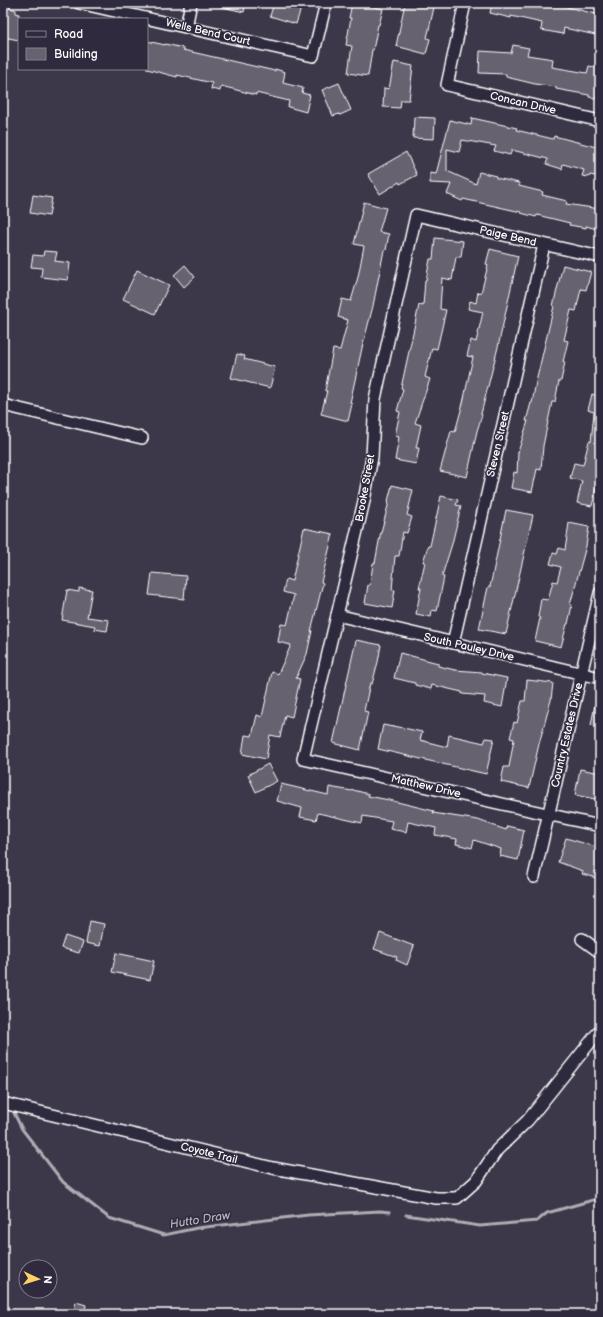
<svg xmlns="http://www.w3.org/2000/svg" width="603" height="1317" viewBox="0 0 603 1317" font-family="'Balsamiq Sans',sans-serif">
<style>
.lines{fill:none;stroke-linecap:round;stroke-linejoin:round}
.stream{stroke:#afadb4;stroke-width:3}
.building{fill:#666270;stroke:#fff}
.minor-casing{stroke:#fff;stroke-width:14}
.minor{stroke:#2f2a3d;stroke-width:11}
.labels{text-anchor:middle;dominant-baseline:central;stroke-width:3;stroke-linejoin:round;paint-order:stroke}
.street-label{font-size:11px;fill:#fff;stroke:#2f2a3d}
.water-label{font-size:12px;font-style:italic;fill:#b5b4ba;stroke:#2f2a3d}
</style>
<rect width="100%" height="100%" fill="#3c3749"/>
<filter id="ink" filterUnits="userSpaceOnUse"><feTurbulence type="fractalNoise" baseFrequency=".025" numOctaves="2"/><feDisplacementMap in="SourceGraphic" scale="8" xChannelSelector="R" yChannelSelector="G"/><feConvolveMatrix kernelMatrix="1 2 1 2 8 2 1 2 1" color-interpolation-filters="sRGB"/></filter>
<g filter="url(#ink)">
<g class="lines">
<g class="stream">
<polyline points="3,1090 5,1093"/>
<polyline points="14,1113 22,1129 63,1182 109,1218 164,1235 197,1228 308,1215 380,1211 390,1212"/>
<polyline points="406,1215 480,1226 537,1221 547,1213 600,1198"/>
</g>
</g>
<g class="building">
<polygon points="219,3 246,3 244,12 218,6"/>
<polygon points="274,3 284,3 301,8 296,24 270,16"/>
<polygon points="352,3 358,3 383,9 379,25 378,25 373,50 372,50 368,76 348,73 352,46 346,45 351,18 349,18"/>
<polygon points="405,3 435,3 427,38 430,39 426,54 396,46"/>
<polygon points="492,3 551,3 600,15 600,36 564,28 563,34 541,30 542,23 511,16 511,18 490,13"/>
<polygon points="7,7 16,10 16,13 19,14 19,40 3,37 3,24"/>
<polygon points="147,41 165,45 165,44 183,48 183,50 275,71 275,69 285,72 283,83 303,88 302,93 310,95 306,112 288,107 289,101 256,93 256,95 221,86 220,91 211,89 212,83 177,75 177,77 147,69"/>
<polygon points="513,45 529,48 527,55 553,59 552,67 587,73 589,66 600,68 600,99 589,97 589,95 556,89 556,87 535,84 506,77 506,74 479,73 480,51 511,53"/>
<polygon points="394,62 413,66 409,100 401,100 400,108 383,107 384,88 389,89"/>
<polygon points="339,83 351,110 340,115 339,114 333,116 322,90"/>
<polygon points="414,117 435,118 434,139 413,138"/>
<polygon points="472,118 517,128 516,130 553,139 554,136 600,148 600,177 590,175 589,177 582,176 584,170 563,164 562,169 546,164 548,159 512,150 510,155 494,151 496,146 462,140 459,152 447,149 447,171 476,184 479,172 496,176 496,178 519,183 519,186 543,192 542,195 567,201 566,204 600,209 600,230 586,226 586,228 569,225 570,223 537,215 536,217 521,213 521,212 463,199 462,201 447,194 451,184 430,183 430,173 436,174 450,120 471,125"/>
<polygon points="406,152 417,175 400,184 399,182 380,194 368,174"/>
<polygon points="33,195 52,198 49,216 30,213"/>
<polygon points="364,202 386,208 379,232 389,234 386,250 384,250 373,306 362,348 350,403 352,404 348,421 321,414 327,391 325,391 333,349 340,350 348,320 338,317 342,299 351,301 358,277 364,246 354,244"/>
<polygon points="435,238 463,241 461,257 456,257 452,280 442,278 440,309 446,310 437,349 432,348 425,377 430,379 415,423 421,425 416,448 419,448 416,464 395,460 399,437 395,436 400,412 397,411 403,389 401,388 419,305 423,306 425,280 426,280 430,259 433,259"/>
<polygon points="490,249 518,256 498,347 481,414 482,415 477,431 467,477 440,471 451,431 455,432 463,403 473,357 467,356 471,340 476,342 483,312 468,309 470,301 476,303 478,292 481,293 488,265 486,264"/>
<polygon points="44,251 57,252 55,261 70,263 68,280 41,277 42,268 31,267 33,255 43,256"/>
<polygon points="185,265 195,277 184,287 174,275"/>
<polygon points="563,265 591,272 586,290 581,289 576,311 571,310 564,340 568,341 563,362 565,362 561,381 559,381 555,402 552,402 543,446 541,470 537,469 532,492 511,488 514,472 517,473 518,452 528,421 526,421 531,403 532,403 536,382 554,306 553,306"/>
<polygon points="137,270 169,285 155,314 123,299"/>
<polygon points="237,354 245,356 244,359 275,367 270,388 231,378"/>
<polygon points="592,394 600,397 600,485 597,484 592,506 577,503 582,481 570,478 574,463 583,465 589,441 591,442 594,412 588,410"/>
<polygon points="392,485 413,490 407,515 412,517 407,533 403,532 399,556 395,556 392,590 395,590 392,608 365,603 368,585 370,585 373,563 375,563 380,536 389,502 388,501"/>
<polygon points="441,496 458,500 456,505 461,506 452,544 442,576 444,577 437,611 432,610 431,617 416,614 421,588 419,588 425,562 423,562 428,546 430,546"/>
<polygon points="506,510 533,515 506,634 479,629 488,587 490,587"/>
<polygon points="569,523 589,527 586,546 570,605 572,605 568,624 567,624 561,647 535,641 540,618 538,617 541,599 548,600 553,581 557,582 561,567 550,564 553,553 557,554 559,548 565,550"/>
<polygon points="304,528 333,534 321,582 323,583 311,631 312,631 307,654 296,678 300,679 292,717 285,715 280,737 270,735 266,759 242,754 245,735 252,736 257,715 262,717 272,672 278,674 291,645 278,642 281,624 287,625 294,595 283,592 286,579 292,581"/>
<polygon points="152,573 186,576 184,599 149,595"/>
<polygon points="79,588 92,590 87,617 109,620 107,631 94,629 95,626 62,620 67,590 79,592"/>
<polygon points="356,640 381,645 378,662 372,684 370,683 364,711 368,712 360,750 333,743"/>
<polygon points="400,653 438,663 438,666 455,670 482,672 482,673 507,678 502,707 484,703 485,696 462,694 462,692 432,685 431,689 415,685 415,683 394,678"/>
<polygon points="527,680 553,683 551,700 539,744 529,788 501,782 504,767 509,767 514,739 510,738 514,722 517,723 522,701 525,701"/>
<polygon points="596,699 600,699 600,727 591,725"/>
<polygon points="383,725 393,727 394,726 422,732 420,740 447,747 449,735 484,743 486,738 494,739 486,774 378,749"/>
<polygon points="268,764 277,781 256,792 248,775"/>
<polygon points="580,769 600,773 600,800 575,795"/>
<polygon points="281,784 328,795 329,787 352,791 353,790 369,794 368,796 389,800 434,811 433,813 478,820 506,830 507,826 524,830 518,860 500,856 501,849 474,840 472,848 456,844 457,839 435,835 436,828 408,822 406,832 390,829 392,821 363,816 362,823 318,813 316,820 300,817 302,808 277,801"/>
<polygon points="566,838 600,848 600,879 582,874 583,871 558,862"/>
<polygon points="90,921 104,924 100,946 86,943"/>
<polygon points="380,933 414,946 407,965 396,960 397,957 374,949"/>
<polygon points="65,936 83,942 79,953 61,948"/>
<polygon points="116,953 154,961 150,980 112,972"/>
<polygon points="76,1302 86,1305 84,1314 73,1314"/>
</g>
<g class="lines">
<g class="minor-casing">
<g id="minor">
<polyline points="79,3 313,56 326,3"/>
<polyline points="465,3 447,85 600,121"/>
<polyline points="186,27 191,3"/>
<polyline points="600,257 416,215 375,399 372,457 364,501 303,759 600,826"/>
<polyline points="3,405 142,438"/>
<polyline points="337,615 600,678"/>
<polyline points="453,643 544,245"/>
<polyline points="534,877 600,593"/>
<polyline points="582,939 600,952"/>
<polyline points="3,1103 273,1168 436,1198 457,1198 476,1181 497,1150 528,1120 600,1030"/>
</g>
</g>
<use href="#minor" class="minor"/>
</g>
</g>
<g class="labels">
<g class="street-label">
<text transform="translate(208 32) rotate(13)">Wells Bend Court</text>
<text transform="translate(523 103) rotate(13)">Concan Drive</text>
<text transform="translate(508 236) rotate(13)">Paige Bend</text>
<text transform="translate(498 444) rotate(-77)">Steven Street</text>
<text transform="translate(365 488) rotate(-80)">Brooke Street</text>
<text transform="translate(469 647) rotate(13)">South Pauley Drive</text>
<text transform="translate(567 735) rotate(-77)">Country Estates Drive</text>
<text transform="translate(426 786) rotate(13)">Matthew Drive</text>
<text transform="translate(209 1153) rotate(14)">Coyote Trail</text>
</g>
<g class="water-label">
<text transform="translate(200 1220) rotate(-9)">Hutto Draw</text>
</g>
</g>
<rect width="603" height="1317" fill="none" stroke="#2f2a3d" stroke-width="16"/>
<rect x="8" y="8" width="587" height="1301" fill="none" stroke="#fff" stroke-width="1.5" filter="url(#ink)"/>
<rect x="18" y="18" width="130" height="52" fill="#2f2a3d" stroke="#827f8b"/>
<rect x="26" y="31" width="20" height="6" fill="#2f2a3d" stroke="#827f8b"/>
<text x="54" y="38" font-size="12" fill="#ffffff">Road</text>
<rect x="26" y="48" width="20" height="12" fill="#666270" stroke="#827f8b"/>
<text x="54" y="58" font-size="12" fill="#ffffff">Building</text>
<g transform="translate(38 1279) rotate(94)"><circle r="19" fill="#2f2a3d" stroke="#827f8b"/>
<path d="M0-3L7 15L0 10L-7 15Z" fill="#ffd166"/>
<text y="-6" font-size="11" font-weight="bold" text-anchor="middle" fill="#ffffff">N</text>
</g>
</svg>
